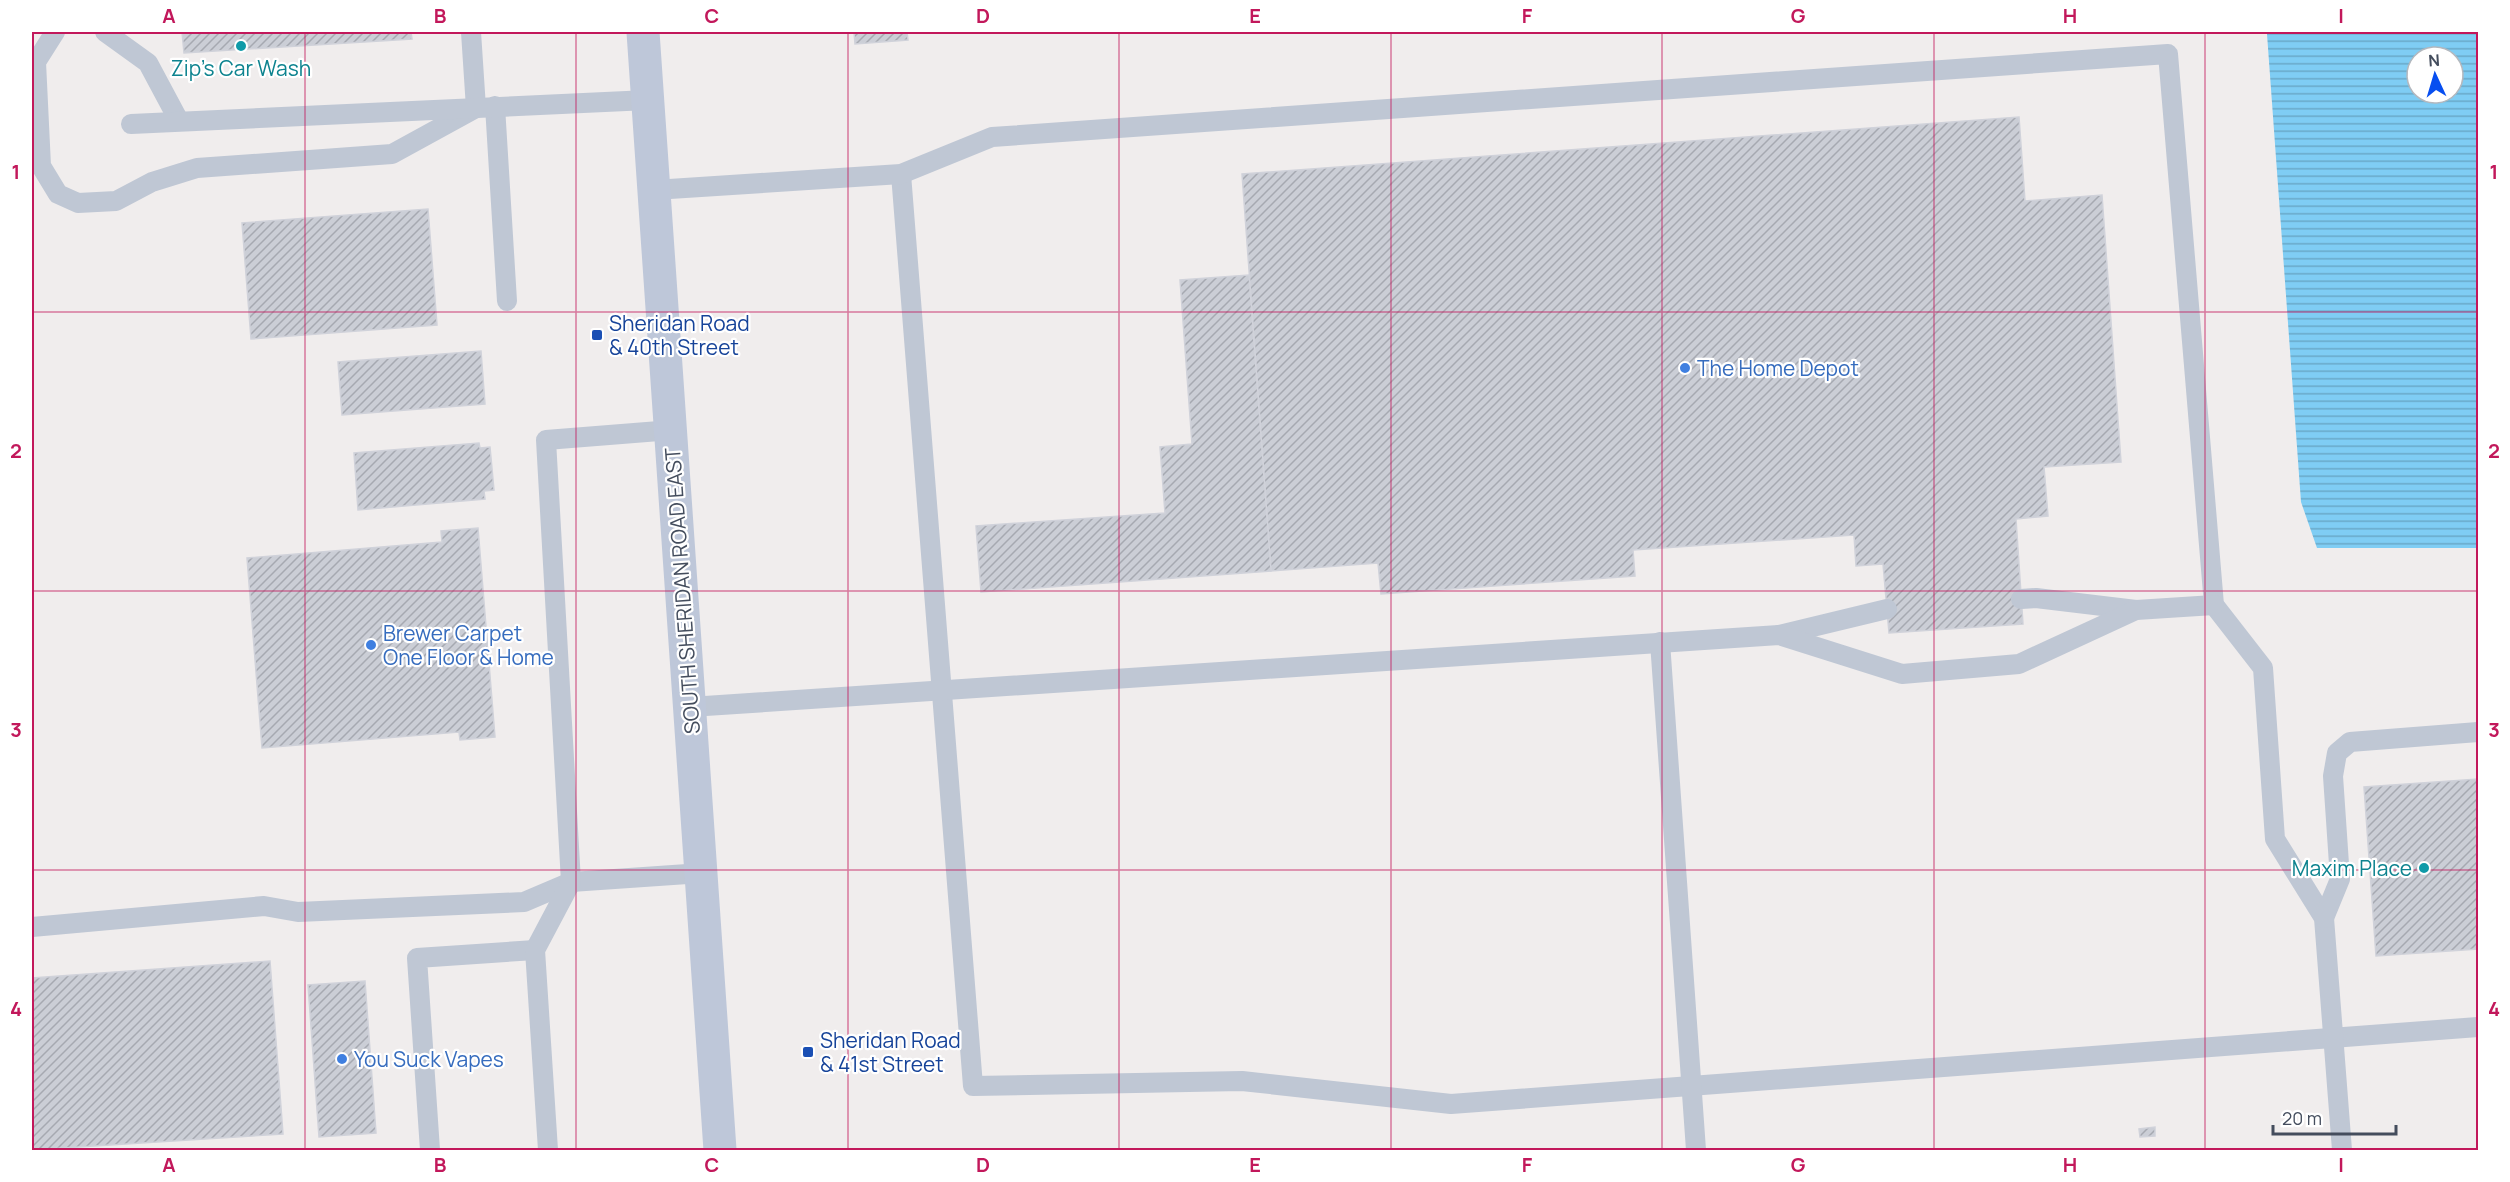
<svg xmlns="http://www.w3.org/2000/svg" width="2510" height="1182" viewBox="0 0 2510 1182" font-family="Manrope,sans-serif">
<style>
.water{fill:url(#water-rules);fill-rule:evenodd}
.building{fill:url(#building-hatch);stroke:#d0d2da;stroke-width:1.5}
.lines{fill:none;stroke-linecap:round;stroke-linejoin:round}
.service{stroke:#bfc7d4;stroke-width:20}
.secondary{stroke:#bec7d9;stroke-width:33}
.grid{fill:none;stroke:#c2185b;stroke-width:1.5;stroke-opacity:0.55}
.culture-dot{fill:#0f9aa8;stroke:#fff;stroke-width:2}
.transit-dot{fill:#1a4fb4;stroke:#fff;stroke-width:2}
.shop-dot{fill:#3f7fe0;stroke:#fff;stroke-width:2}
.labels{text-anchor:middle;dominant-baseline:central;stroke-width:4.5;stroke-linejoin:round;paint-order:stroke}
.culture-label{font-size:21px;fill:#0d838f;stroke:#fff}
.transit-label{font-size:21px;fill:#164399;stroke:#fff;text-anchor:start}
.shop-label{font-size:21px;fill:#366cbe;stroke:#fff;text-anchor:start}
.street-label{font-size:21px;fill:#444d5d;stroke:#fff}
.neatline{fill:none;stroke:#c2185b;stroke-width:2}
.grid-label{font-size:20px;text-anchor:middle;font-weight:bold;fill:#c2185b}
</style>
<defs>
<pattern id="water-rules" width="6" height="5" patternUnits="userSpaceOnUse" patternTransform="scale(1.5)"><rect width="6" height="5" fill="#7fcdf4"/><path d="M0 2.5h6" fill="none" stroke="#6aa9c9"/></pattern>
<pattern id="building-hatch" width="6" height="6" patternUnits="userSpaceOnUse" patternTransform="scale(1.5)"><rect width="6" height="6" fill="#cbced6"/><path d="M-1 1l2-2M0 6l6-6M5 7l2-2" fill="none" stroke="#a6a9b1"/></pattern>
</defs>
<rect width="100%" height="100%" fill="#f0eded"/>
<path class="water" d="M 2269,32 L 2478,32 L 2478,548 L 2317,548 L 2301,502 L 2267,34 ZM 2417,57 L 2453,57 L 2453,93 L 2417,93 Z"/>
<g class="building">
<polygon points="182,32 411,32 412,39 184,53"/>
<polygon points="854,32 907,32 908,40 855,44"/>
<polygon points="2019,117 2025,201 2102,195 2121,462 2044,467 2048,516 2016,519 2023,624 1889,633 1883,564 1856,566 1854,535 1633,550 1635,576 1381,594 1378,563 1271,571 1242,174"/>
<polygon points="428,209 437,325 251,339 242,223"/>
<polygon points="1249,275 1271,571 981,592 976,526 1165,513 1160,447 1192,444 1180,280"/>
<polygon points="481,351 485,404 342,415 338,362"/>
<polygon points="479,443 480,448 490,447 494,490 484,491 485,499 358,510 354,453"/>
<polygon points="478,528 495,737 460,740 459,732 262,748 247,558 442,542 441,531"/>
<polygon points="2478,779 2478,949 2376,956 2364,787"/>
<polygon points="270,961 283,1134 32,1150 32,978"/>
<polygon points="365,981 376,1133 319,1137 308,985"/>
<polygon points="2155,1127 2155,1136 2140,1137 2139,1129"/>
</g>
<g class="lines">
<g class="service">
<polyline points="55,32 36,62 41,166 58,194 78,203 116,201 152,182 197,168 392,154 476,108 471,32"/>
<polyline points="105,32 148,63 179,121"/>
<polyline points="495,106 507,301"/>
<polyline points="131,124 648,100"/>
<polyline points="901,174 973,1086 1242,1081 1451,1104 2478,1027"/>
<polyline points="654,190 901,174 992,137 2168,54 2214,605 2263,668 2275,839 2324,918 2342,1150"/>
<polyline points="2021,599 2036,598 2136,610"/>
<polyline points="1779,635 1887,609"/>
<polyline points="1660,642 1696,1150"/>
<polyline points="690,707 1779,635 1902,674 2019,664 2136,610 2214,605"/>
<polyline points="2324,918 2340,879 2333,776 2337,753 2350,742 2478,732"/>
<polyline points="32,927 264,906 298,912 524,902 571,882 702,873"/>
<polyline points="430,1150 417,958 535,950"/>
<polyline points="548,1150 535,950 571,882 546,440 672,430"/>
</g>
<polyline class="secondary" points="643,32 720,1150"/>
</g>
<path class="grid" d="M 305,32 L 305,1150M 576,32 L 576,1150M 848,32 L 848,1150M 1119,32 L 1119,1150M 1391,32 L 1391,1150M 1662,32 L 1662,1150M 1934,32 L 1934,1150M 2205,32 L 2205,1150M 32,312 L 2478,312M 32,591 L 2478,591M 32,870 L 2478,870"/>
<g class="culture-dot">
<circle cx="241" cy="46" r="6"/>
<circle cx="2424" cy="868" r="6"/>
</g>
<g class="transit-dot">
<rect x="591" y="329" width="12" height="12" rx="3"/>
<rect x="802" y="1046" width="12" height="12" rx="3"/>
</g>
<g class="shop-dot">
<circle cx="1685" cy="368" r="6"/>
<circle cx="371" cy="645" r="6"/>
<circle cx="342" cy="1059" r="6"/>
</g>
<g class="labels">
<g class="culture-label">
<text x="241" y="68">Zip's Car Wash</text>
<text x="2412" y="868" text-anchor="end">Maxim Place</text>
</g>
<g class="transit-label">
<text x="609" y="323">Sheridan Road<tspan x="609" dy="24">&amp; 40th Street</tspan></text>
<text x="820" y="1040">Sheridan Road<tspan x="820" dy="24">&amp; 41st Street</tspan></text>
</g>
<g class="shop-label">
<text x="1697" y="368">The Home Depot</text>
<text x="383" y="633">Brewer Carpet<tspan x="383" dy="24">One Floor &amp; Home</tspan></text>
<text x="354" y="1059">You Suck Vapes</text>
</g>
<g class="street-label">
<text transform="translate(682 591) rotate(-94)">SOUTH SHERIDAN ROAD EAST</text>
</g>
</g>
<rect width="2510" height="1182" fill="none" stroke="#ffffff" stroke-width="66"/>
<g transform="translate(2435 75) rotate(356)"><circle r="28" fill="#ffffff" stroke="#b4b8be" stroke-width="1.5"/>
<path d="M0-4.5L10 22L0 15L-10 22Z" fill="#074ef0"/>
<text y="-9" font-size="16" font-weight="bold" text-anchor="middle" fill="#444d5d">N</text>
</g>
<path d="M2273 1125v9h123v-9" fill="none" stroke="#444d5d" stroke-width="3"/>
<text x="2282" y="1125" font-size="18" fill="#444d5d" stroke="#ffffff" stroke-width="4.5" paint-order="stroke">20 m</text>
<rect x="33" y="33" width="2444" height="1116" class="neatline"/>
<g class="grid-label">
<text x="169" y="23">A</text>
<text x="440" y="23">B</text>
<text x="712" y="23">C</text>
<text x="983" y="23">D</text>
<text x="1255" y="23">E</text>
<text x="1527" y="23">F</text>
<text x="1798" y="23">G</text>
<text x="2070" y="23">H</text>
<text x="2341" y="23">I</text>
<text x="16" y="179">1</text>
<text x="2494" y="179">1</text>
<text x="16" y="458">2</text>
<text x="2494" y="458">2</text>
<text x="16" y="737">3</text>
<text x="2494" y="737">3</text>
<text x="16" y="1016">4</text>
<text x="2494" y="1016">4</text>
<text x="169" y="1172">A</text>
<text x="440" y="1172">B</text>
<text x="712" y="1172">C</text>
<text x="983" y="1172">D</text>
<text x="1255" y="1172">E</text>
<text x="1527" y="1172">F</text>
<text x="1798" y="1172">G</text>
<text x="2070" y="1172">H</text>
<text x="2341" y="1172">I</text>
</g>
</svg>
